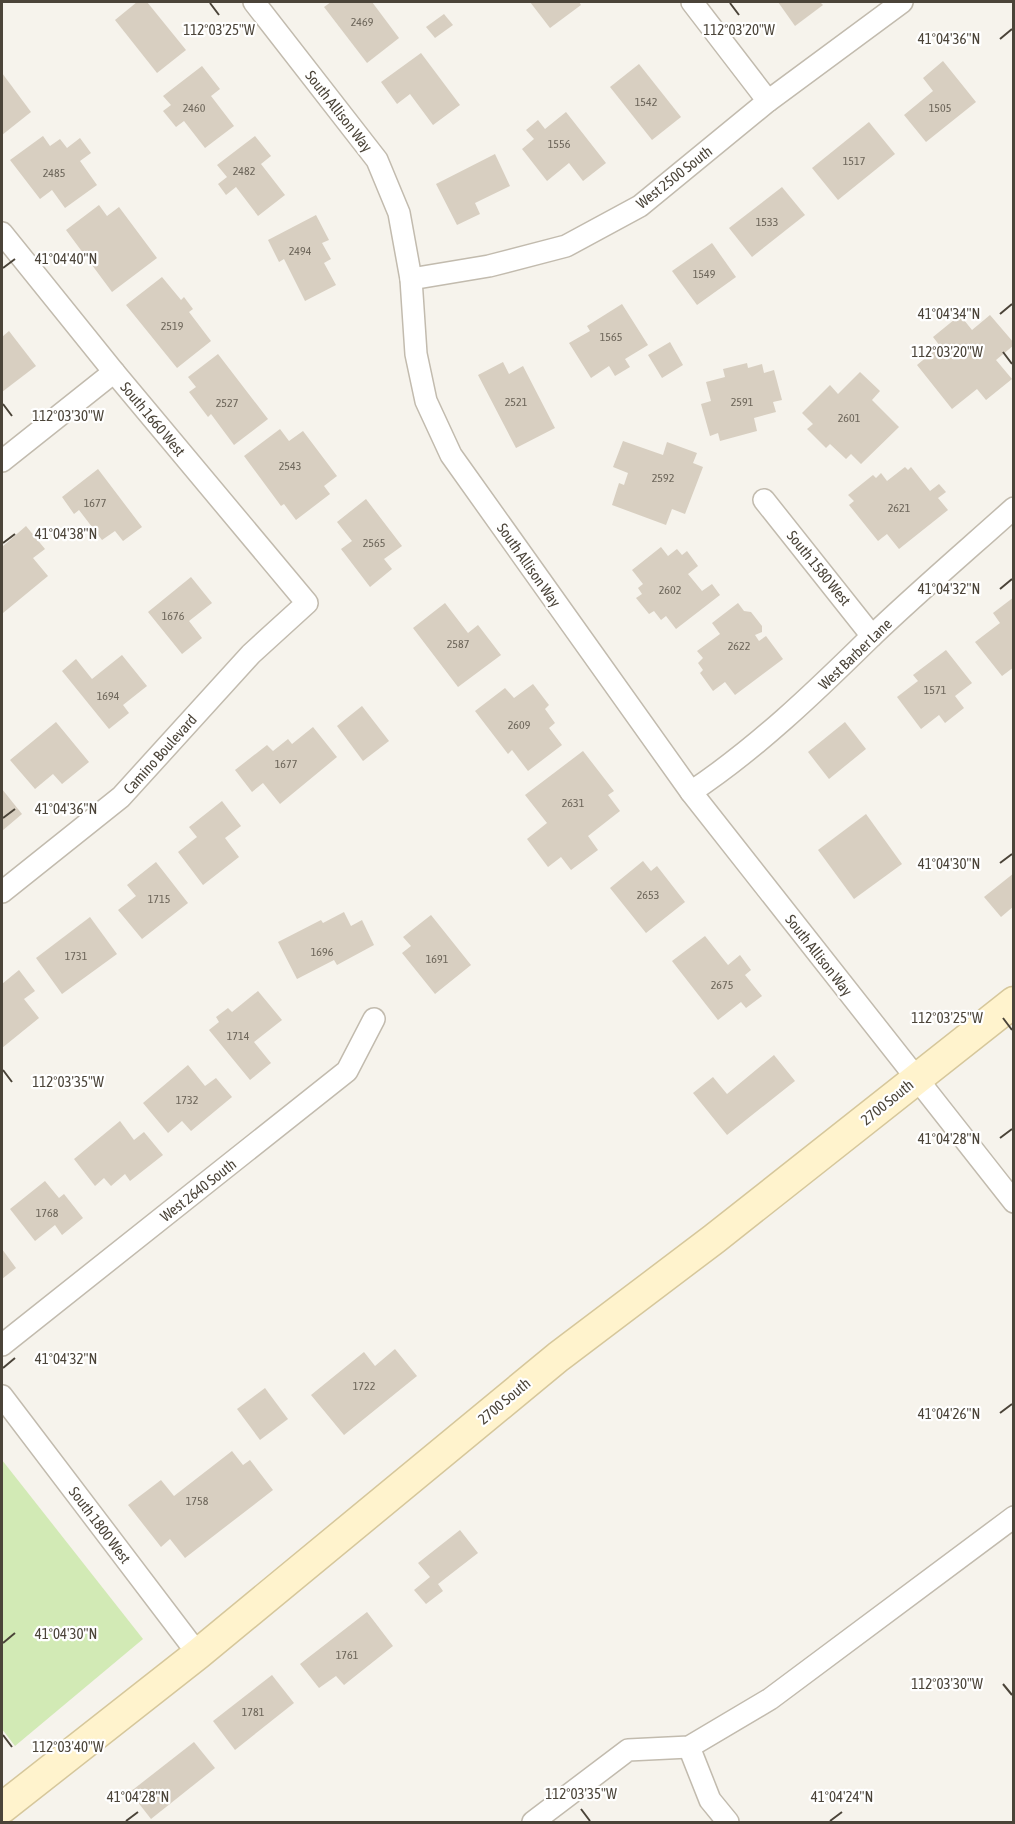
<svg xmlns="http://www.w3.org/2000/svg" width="1015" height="1824" viewBox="0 0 1015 1824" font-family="'Asap Condensed',sans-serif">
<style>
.green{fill:#d2eab5}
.building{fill:#d8cfc1}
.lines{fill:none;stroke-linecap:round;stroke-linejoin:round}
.street-casing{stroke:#c2bbae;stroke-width:24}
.secondary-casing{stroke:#d6c79b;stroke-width:33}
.street{stroke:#fff;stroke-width:21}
.secondary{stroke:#fff3cd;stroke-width:30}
.ticks{fill:none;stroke:#4b4439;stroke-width:2}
.labels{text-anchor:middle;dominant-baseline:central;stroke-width:4.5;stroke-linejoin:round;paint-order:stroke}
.number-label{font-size:12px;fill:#6e675b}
.street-label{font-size:15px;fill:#4b4439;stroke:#fff}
.ticks-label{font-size:15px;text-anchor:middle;fill:#4b4439;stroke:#fff;stroke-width:4.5;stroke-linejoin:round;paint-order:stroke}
</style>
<rect width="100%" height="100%" fill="#f6f3ec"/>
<polygon class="green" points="2,1460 143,1639 15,1746 2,1729"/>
<g class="building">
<polygon points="137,2 147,2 186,50 157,73 115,20"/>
<polygon points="331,2 372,2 399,38 367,63 324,7"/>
<polygon points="530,2 579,2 581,5 550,28"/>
<polygon points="778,2 820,2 823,5 795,26"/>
<polygon points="444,14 453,25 435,38 426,27"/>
<polygon points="421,53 460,105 433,125 410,94 397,104 381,82"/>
<polygon points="943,61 976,102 926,142 904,115 933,91 923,78"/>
<polygon points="639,64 681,117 652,140 610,87"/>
<polygon points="202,66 220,89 211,96 234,126 205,148 184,121 176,127 163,111 171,105 163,96"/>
<polygon points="2,73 31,112 2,135"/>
<polygon points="566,112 606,163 583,181 569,163 547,181 522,149 534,139 526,130 538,120 545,129"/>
<polygon points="869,122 895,154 838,200 812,168"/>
<polygon points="43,136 50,146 60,139 67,148 80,138 91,153 80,161 97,185 65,208 52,190 40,199 10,160"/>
<polygon points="255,136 271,156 261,164 285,195 258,216 236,187 226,195 218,184 227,177 217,165"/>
<polygon points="495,154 510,186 475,203 480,214 457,225 436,184"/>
<polygon points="782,187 805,215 752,257 729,228"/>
<polygon points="99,205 107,216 119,207 157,258 112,292 66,230"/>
<polygon points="316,215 329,240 322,243 331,259 324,263 336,285 305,301 284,259 279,262 268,240"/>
<polygon points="712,243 736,277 697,305 672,271"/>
<polygon points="162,277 181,300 184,297 193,309 189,312 211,341 177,368 126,305"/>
<polygon points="622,304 648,345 625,359 630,367 615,376 609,366 591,378 569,343 590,331 587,326"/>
<polygon points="960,315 972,330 990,315 1014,343 1014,345 996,360 1012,379 986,400 977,389 952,409 917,365 940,346 933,337"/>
<polygon points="9,331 36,366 2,392 2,337"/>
<polygon points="670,342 683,365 662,378 648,355"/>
<polygon points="218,354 268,419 234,445 211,414 208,417 189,392 196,387 188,377"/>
<polygon points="503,362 509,374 523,366 555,428 516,448 478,375"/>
<polygon points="747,363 748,368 762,364 764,373 774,370 782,400 773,402 776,412 754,418 757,431 720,441 718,433 710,436 701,404 711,401 706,382 725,377 723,369"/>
<polygon points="860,372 880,391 872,400 899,427 861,464 851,454 846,459 830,444 826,448 807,429 813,424 802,413 830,385 838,394"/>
<polygon points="280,429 289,441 303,431 337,476 324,486 330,494 296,520 284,504 281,506 244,456"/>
<polygon points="623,441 663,455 667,442 697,453 693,463 703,467 685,514 672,509 666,525 612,505 619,483 624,485 628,473 613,467"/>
<polygon points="905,467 908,470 911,467 930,491 939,484 946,492 938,498 948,510 899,549 887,534 878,541 849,505 854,501 848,495 873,475 876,478 881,473 887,481"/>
<polygon points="98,469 142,527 123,541 115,531 102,540 79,510 74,514 62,497"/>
<polygon points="366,499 402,546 384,559 392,569 370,587 341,549 352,541 337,522"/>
<polygon points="26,526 45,549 33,558 48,576 3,613 2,611 2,547"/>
<polygon points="661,547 668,556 677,549 682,555 687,551 698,566 688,574 702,591 712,584 720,595 676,629 666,616 661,620 654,611 649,614 636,598 642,594 638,588 643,584 632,570"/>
<polygon points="191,577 212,603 189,621 202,638 182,654 148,612"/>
<polygon points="1014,597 1014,667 1002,676 975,642 1000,623 993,613"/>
<polygon points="445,603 468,633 478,625 501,655 458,687 413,628"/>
<polygon points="738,603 744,611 751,612 762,626 762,632 755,635 759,641 766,636 783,659 735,695 725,682 713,691 700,673 703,670 698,663 703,658 697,651 720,634 712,623"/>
<polygon points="946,650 972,683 955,696 964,708 945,723 939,715 921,729 897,697 918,681 913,675"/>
<polygon points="122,655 147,686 123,705 129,713 109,729 62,671 76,659 92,679"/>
<polygon points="533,684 549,705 545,709 555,723 549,728 562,745 528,771 512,750 508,754 475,711 505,688 514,698"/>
<polygon points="362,706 389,741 363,761 337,726"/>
<polygon points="56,722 89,762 62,784 53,774 35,789 10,760"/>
<polygon points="845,722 866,749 829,779 808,752"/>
<polygon points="313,727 337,757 280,804 263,783 252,792 235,770 267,745 273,751 288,739 292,744"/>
<polygon points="583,751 614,791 608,795 620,811 588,836 598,850 571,870 561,857 548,867 527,839 547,823 525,795"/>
<polygon points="2,789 22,814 2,831"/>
<polygon points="222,801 241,826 225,838 239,857 203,885 178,852 197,837 189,827"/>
<polygon points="866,814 902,864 854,899 818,850"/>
<polygon points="643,861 651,871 657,866 685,902 646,933 610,888"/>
<polygon points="156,862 188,903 142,939 118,910 136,896 127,885"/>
<polygon points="1014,873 1014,906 1001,917 984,897"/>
<polygon points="344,912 351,926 362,920 374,945 337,965 334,960 297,979 278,942 321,920 323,923"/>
<polygon points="431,915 471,965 435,994 402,953 411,946 403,937"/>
<polygon points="90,917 117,954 62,994 36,958"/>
<polygon points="705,936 728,965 740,955 751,970 745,975 762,996 746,1008 741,1002 718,1020 672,961"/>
<polygon points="19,970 35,991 24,999 39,1018 2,1048 2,984"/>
<polygon points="258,991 282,1020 254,1042 271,1063 250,1080 209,1030 219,1022 216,1017 228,1008 232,1012"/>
<polygon points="774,1055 795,1081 727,1135 693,1093 713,1077 727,1094"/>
<polygon points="188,1065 205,1086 216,1078 232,1097 191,1131 182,1121 168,1133 143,1103"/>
<polygon points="120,1121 134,1140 144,1132 163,1155 130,1181 125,1174 111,1186 104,1178 95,1186 74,1159"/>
<polygon points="45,1181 59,1198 64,1194 83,1218 62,1235 55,1225 35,1241 10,1209"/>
<polygon points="2,1249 16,1268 2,1279"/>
<polygon points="395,1349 417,1376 344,1435 311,1395 364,1352 375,1366"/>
<polygon points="265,1388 288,1419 260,1440 237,1409"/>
<polygon points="232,1451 243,1465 250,1460 273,1490 185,1558 170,1539 161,1547 128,1505 161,1480 174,1496"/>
<polygon points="460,1530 478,1553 438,1584 443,1591 426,1604 414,1590 430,1577 418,1563"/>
<polygon points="367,1612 393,1646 344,1685 336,1676 319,1688 300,1664"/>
<polygon points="272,1675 294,1703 235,1750 213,1721"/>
<polygon points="194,1742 215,1768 151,1819 130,1792"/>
</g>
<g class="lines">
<g class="street-casing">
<g id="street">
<polyline points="254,2 377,160 399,213 411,279 416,354 426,401 451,455 691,792 1014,1202"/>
<polyline points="692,2 768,101"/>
<polyline points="2,233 114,372 307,603 251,654 121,797 2,892"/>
<polyline points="411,279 489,266 566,246 640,206 768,101 902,2"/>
<polyline points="2,461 114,372"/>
<polyline points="764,500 872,636"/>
<path d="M 691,792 C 757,748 814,693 871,637 C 917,593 966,551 1014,508"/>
<polyline points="2,1345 347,1071 374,1019"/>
<polyline points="2,1396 198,1654"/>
<polyline points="689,1747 710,1800 728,1822"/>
<polyline points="533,1822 628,1750 689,1747 770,1699 1014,1517"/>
</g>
</g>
<g class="secondary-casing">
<polyline id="secondary" points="2,1808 198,1654 558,1357 714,1239 1014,1002"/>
</g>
<use href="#street" class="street"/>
<use href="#secondary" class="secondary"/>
</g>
<path class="ticks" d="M 210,3 L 219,15M 730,3 L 739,15M 1000,39 L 1012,29M 3,268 L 15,259M 1000,314 L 1012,304M 1003,352 L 1012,364M 3,404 L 12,416M 3,543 L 15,534M 1000,589 L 1012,579M 3,818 L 15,809M 1000,863 L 1012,854M 1003,1018 L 1012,1030M 3,1070 L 12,1082M 1000,1138 L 1012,1129M 3,1368 L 15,1358M 1000,1413 L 1012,1404M 3,1643 L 15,1633M 1003,1684 L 1012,1695M 3,1735 L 12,1747M 581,1809 L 590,1821M 126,1821 L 138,1812M 830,1821 L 842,1812"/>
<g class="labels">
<g class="number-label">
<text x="362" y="22">2469</text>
<text x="646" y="102">1542</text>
<text x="194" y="108">2460</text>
<text x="940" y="108">1505</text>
<text x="559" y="144">1556</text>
<text x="854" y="161">1517</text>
<text x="244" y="171">2482</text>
<text x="54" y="173">2485</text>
<text x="767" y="222">1533</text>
<text x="300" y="251">2494</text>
<text x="704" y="274">1549</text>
<text x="172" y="326">2519</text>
<text x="611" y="337">1565</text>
<text x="516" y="402">2521</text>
<text x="742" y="402">2591</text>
<text x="227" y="403">2527</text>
<text x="849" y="418">2601</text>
<text x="290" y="466">2543</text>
<text x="663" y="478">2592</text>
<text x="95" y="503">1677</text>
<text x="899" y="508">2621</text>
<text x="374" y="543">2565</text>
<text x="670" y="590">2602</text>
<text x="173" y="616">1676</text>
<text x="458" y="644">2587</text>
<text x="739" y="646">2622</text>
<text x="935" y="690">1571</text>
<text x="108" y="696">1694</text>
<text x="519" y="725">2609</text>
<text x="286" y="764">1677</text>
<text x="573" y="803">2631</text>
<text x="648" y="895">2653</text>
<text x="159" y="899">1715</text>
<text x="322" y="952">1696</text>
<text x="76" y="956">1731</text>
<text x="437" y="959">1691</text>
<text x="722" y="985">2675</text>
<text x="238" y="1036">1714</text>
<text x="187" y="1100">1732</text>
<text x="47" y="1213">1768</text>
<text x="364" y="1386">1722</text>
<text x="197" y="1501">1758</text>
<text x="347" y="1655">1761</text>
<text x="253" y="1712">1781</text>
</g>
<g class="street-label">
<text transform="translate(339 111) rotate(52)">South Allison Way</text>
<text transform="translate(674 177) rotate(-38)">West 2500 South</text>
<text transform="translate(153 419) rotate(50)">South 1660 West</text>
<text transform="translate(529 565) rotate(55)">South Allison Way</text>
<text transform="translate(819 568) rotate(51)">South 1580 West</text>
<text transform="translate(855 654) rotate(-44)">West Barber Lane</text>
<text transform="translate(160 754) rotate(-48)">Camino Boulevard</text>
<text transform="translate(819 955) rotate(52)">South Allison Way</text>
<text transform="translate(887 1102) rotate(-39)">2700 South</text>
<text transform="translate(198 1190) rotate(-38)">West 2640 South</text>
<text transform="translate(504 1401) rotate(-40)">2700 South</text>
<text transform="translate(100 1525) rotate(53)">South 1800 West</text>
</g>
</g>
<g class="ticks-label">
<text x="219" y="35">112°03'25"W</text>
<text x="739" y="35">112°03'20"W</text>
<text x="949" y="44">41°04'36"N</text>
<text x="66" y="264">41°04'40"N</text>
<text x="949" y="319">41°04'34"N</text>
<text x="947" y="357">112°03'20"W</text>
<text x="68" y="421">112°03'30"W</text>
<text x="66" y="539">41°04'38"N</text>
<text x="949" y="594">41°04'32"N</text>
<text x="66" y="814">41°04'36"N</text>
<text x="949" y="869">41°04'30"N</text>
<text x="947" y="1023">112°03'25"W</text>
<text x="68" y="1087">112°03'35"W</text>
<text x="949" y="1144">41°04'28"N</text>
<text x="66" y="1364">41°04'32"N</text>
<text x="949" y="1419">41°04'26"N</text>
<text x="66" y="1639">41°04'30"N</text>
<text x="947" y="1689">112°03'30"W</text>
<text x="68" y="1752">112°03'40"W</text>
<text x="581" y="1799">112°03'35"W</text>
<text x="138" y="1802">41°04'28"N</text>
<text x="842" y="1802">41°04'24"N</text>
</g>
<rect width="1015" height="1824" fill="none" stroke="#4b4439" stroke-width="6"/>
</svg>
